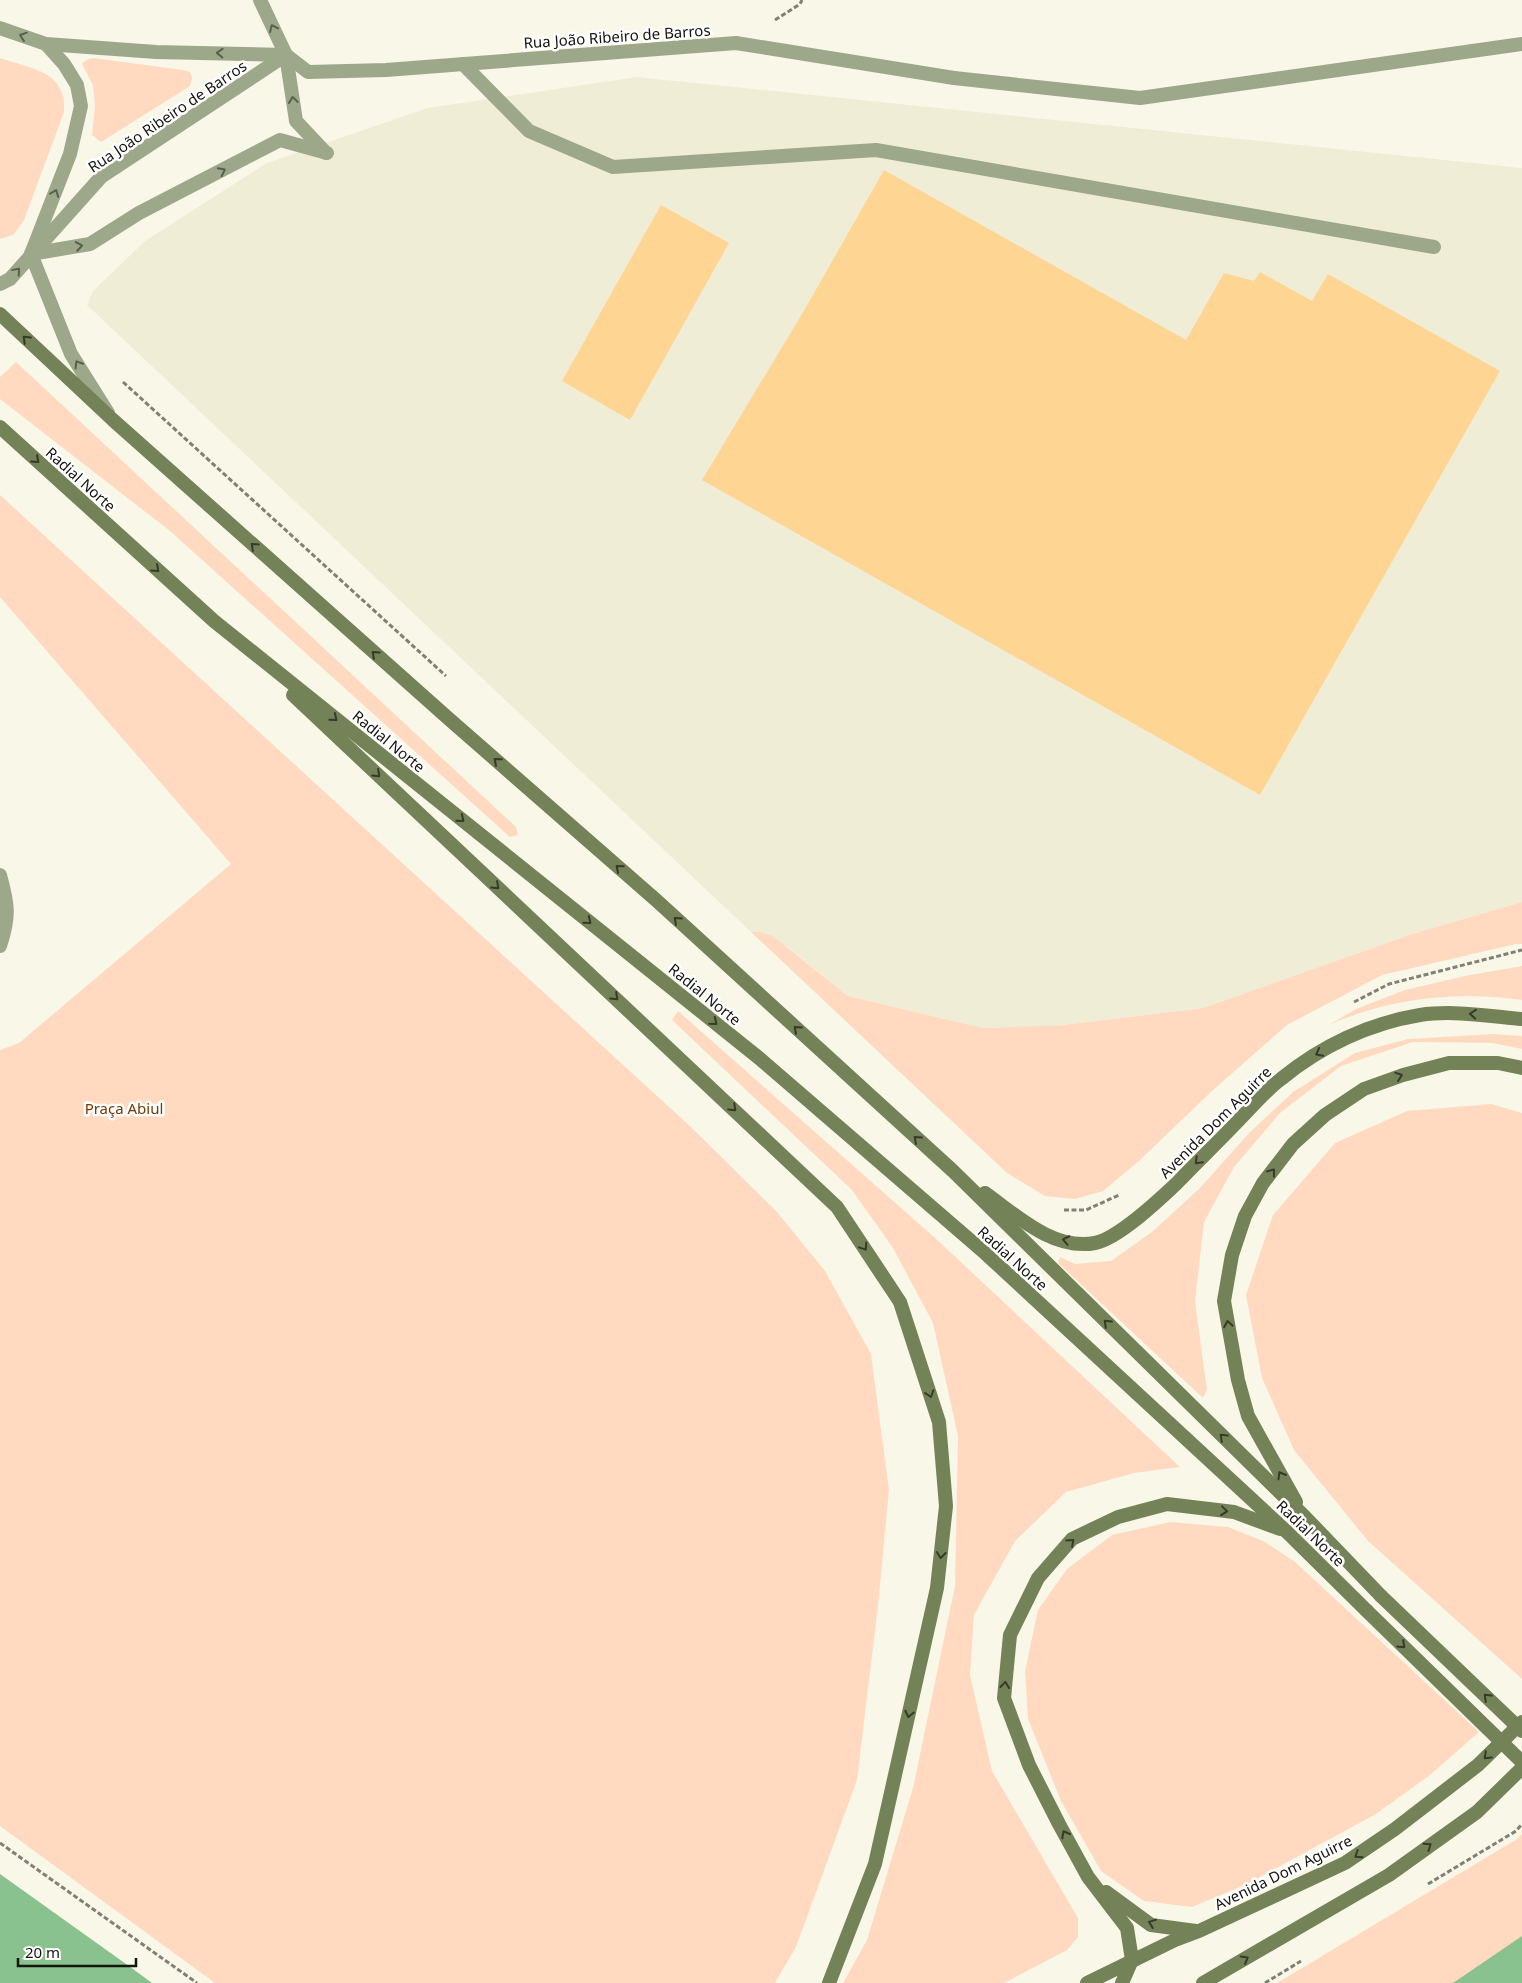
<svg xmlns="http://www.w3.org/2000/svg" width="1522" height="1983" viewBox="0 0 1522 1983" font-family="'Noto Sans',sans-serif">
<style>
.built{fill:#f0edd7}
.green{fill:#ffdac1}
.water{fill:#89c28e}
.building{fill:#ffd594}
.lines{fill:none;stroke-linecap:round;stroke-linejoin:round}
.path{stroke:#818076;stroke-width:3;stroke-dasharray:5 2.5;stroke-linecap:butt}
.service{stroke:#9da88b;stroke-width:14}
.minor{stroke:#9da88b;stroke-width:14}
.tertiary{stroke:#9da88b;stroke-width:14}
.secondary{stroke:#738257;stroke-width:14}
.secondary-bridge{stroke:#738257;stroke-width:14}
.oneway{stroke:#595e4d}
.oneway2{stroke:#363a28}
.labels{text-anchor:middle;dominant-baseline:central;stroke-width:5;stroke-linejoin:round;paint-order:stroke}
.street-label{font-size:15px;fill:#15140f;stroke:#fff}
.park-label{font-size:15px;fill:#733903;stroke:#fff}
</style>
<rect width="100%" height="100%" fill="#f9f7e8"/>
<polygon class="built" points="637,77 1522,168 1522,902 1415,933 1203,1008 1063,1025 983,1028 848,996 788,947 760,932 751,932 87,305 93,291 145,241 267,163 428,108"/>
<g class="green">
<path d="M 0,58 C 32,69 67,71 64,112 L 24,220 L 13,235 L 0,239 Z"/>
<polygon points="93,58 183,70 190,72 192,78 190,86 101,142 92,135 95,107 93,85 82,64 86,60"/>
<polygon points="16,362 516,827 518,835 510,837 170,531 0,399 0,377"/>
<polygon points="0,495 692,1128 777,1212 825,1271 871,1354 889,1490 878,1606 857,1780 796,1947 775,1983 215,1983 0,1826 0,1050 19,1043 231,864 0,597"/>
<polygon points="1522,902 1522,944 1516,944 1382,975 1287,1025 1213,1090 1139,1161 1103,1191 1075,1199 1045,1196 1007,1173 751,932 760,932 773,936 848,996 983,1028 1063,1025 1203,1008 1415,933"/>
<path d="M 1522,966 L 1522,1000 C 1457,991 1389,998 1329,1025 L 1356,1009 L 1405,990 L 1465,976 Z"/>
<polygon points="678,1011 934,1237 1180,1467 1134,1473 1066,1492 1015,1541 974,1615 970,1675 992,1771 1078,1918 1078,1937 1067,1950 1004,1983 843,1983 867,1940 913,1788 955,1586 958,1436 933,1323 893,1248 852,1190 672,1020"/>
<polygon points="1493,1034 1522,1036 1522,1049 1493,1043 1413,1042 1341,1066 1280,1113 1234,1167 1204,1222 1195,1302 1207,1390 1203,1398 1058,1263 1060,1257 1075,1264 1111,1261 1152,1232 1200,1188 1250,1132 1293,1092 1355,1053 1408,1039"/>
<polygon points="1491,1104 1522,1113 1522,1679 1368,1541 1294,1450 1262,1378 1246,1295 1273,1215 1335,1143 1407,1111"/>
<polygon points="1170,1522 1228,1527 1263,1541 1294,1561 1479,1732 1430,1775 1376,1814 1247,1884 1192,1907 1144,1901 1101,1871 1061,1801 1028,1719 1025,1671 1038,1610 1067,1569 1112,1535"/>
<polygon points="1522,1834 1522,1983 1277,1983 1517,1839"/>
</g>
<g class="water">
<polygon points="0,1874 133,1969 152,1983 0,1983"/>
<polygon points="1522,1936 1522,1983 1453,1983"/>
</g>
<g class="building">
<polygon points="884,170 1186,340 1224,273 1254,281 1260,272 1312,301 1328,274 1500,371 1260,795 702,480 805,309"/>
<polygon points="661,205 729,243 630,420 562,381"/>
</g>
<g class="lines">
<g class="path">
<polyline points="775,20 800,4 802,0"/>
<polyline points="123,382 446,676"/>
<polyline points="1354,1002 1389,984 1522,950"/>
<polyline points="1064,1210 1086,1210 1119,1195"/>
<polyline points="0,1843 197,1983"/>
<polyline points="1428,1884 1516,1831 1522,1824"/>
<polyline points="1265,1983 1301,1961"/>
</g>
<g class="service">
<polyline points="286,55 296,121 326,153"/>
<polyline points="463,64 529,131 613,167 876,150 1434,247"/>
<polyline points="954,78 1140,98 1522,44"/>
<polyline points="31,254 90,244 139,213 280,140 327,153"/>
</g>
<g class="minor">
<polyline points="0,28 46,44 156,52 286,55 308,72 386,70 736,43 954,78"/>
<polyline points="31,254 70,154 81,106 77,85 64,64 46,44"/>
<path d="M 0,875 C 8,904 10,916 0,946"/>
</g>
<g class="tertiary">
<polyline points="31,254 71,354 108,413"/>
<polyline points="0,284 10,279 101,177 286,55 260,0"/>
</g>
<g class="secondary">
<polyline points="0,314 113,420 449,719 656,900 953,1171 1305,1517 1381,1596"/>
<polyline points="0,427 214,621 759,1058 985,1253 1287,1532 1367,1611"/>
<polyline points="293,695 837,1207 900,1302 939,1422 946,1506 937,1588 875,1864 829,1983"/>
<path d="M 985,1193 C 1016,1215 1053,1251 1095,1243 C 1119,1238 1159,1200 1177,1183 C 1197,1162 1218,1142 1238,1121 C 1252,1107 1265,1091 1281,1079 C 1321,1046 1370,1023 1420,1015 C 1453,1010 1489,1016 1522,1019"/>
<polyline points="1296,1502 1248,1416 1238,1380 1224,1301 1232,1255 1245,1216 1263,1183 1293,1144 1325,1115 1364,1089 1403,1075 1449,1063 1498,1063 1522,1068"/>
<polyline points="1106,1892 1151,1925 1196,1931"/>
<polyline points="1087,1983 1175,1940 1199,1931 1345,1863 1395,1829 1478,1765 1522,1722"/>
<polyline points="1122,1983 1132,1960 1127,1928 1088,1877 1059,1824 1029,1765 1004,1698 1010,1635 1038,1578 1072,1539 1118,1517 1167,1504 1234,1512 1280,1529"/>
<polyline points="1203,1983 1389,1875 1477,1812 1522,1768"/>
</g>
<g class="secondary-bridge">
<polyline points="1381,1596 1522,1731"/>
<polyline points="1367,1611 1522,1762"/>
</g>
</g>
<defs><path id="oneway-chevron" d="M-2-3.5L2.5 0L-2 3.5" fill="none" stroke-width="1.6" stroke-linecap="round" stroke-linejoin="round" transform="scale(1.25)"/></defs>
<g class="oneway">
<use href="#oneway-chevron" transform="translate(273 28) rotate(-115)"/>
<use href="#oneway-chevron" transform="translate(23 36) rotate(-161)"/>
<use href="#oneway-chevron" transform="translate(220 53) rotate(-178)"/>
<use href="#oneway-chevron" transform="translate(293 100) rotate(-98)"/>
<use href="#oneway-chevron" transform="translate(222 171) rotate(-27)"/>
<use href="#oneway-chevron" transform="translate(55 193) rotate(-69)"/>
<use href="#oneway-chevron" transform="translate(79 246) rotate(-10)"/>
<use href="#oneway-chevron" transform="translate(17 271) rotate(-50)"/>
<use href="#oneway-chevron" transform="translate(78 364) rotate(-122)"/>
</g>
<g class="oneway2">
<use href="#oneway-chevron" transform="translate(26 339) rotate(-136)"/>
<use href="#oneway-chevron" transform="translate(36 460) rotate(42)"/>
<use href="#oneway-chevron" transform="translate(254 546) rotate(-138)"/>
<use href="#oneway-chevron" transform="translate(156 569) rotate(42)"/>
<use href="#oneway-chevron" transform="translate(375 654) rotate(-138)"/>
<use href="#oneway-chevron" transform="translate(334 718) rotate(39)"/>
<use href="#oneway-chevron" transform="translate(497 761) rotate(-139)"/>
<use href="#oneway-chevron" transform="translate(377 774) rotate(43)"/>
<use href="#oneway-chevron" transform="translate(461 819) rotate(39)"/>
<use href="#oneway-chevron" transform="translate(619 868) rotate(-139)"/>
<use href="#oneway-chevron" transform="translate(496 886) rotate(43)"/>
<use href="#oneway-chevron" transform="translate(677 920) rotate(-138)"/>
<use href="#oneway-chevron" transform="translate(588 921) rotate(39)"/>
<use href="#oneway-chevron" transform="translate(615 997) rotate(43)"/>
<use href="#oneway-chevron" transform="translate(1473 1014) rotate(-175)"/>
<use href="#oneway-chevron" transform="translate(714 1022) rotate(39)"/>
<use href="#oneway-chevron" transform="translate(797 1029) rotate(-138)"/>
<use href="#oneway-chevron" transform="translate(1319 1053) rotate(152)"/>
<use href="#oneway-chevron" transform="translate(1399 1076) rotate(-19)"/>
<use href="#oneway-chevron" transform="translate(733 1108) rotate(44)"/>
<use href="#oneway-chevron" transform="translate(917 1139) rotate(-138)"/>
<use href="#oneway-chevron" transform="translate(1198 1161) rotate(135)"/>
<use href="#oneway-chevron" transform="translate(1272 1172) rotate(-53)"/>
<use href="#oneway-chevron" transform="translate(1066 1240) rotate(-168)"/>
<use href="#oneway-chevron" transform="translate(864 1247) rotate(56)"/>
<use href="#oneway-chevron" transform="translate(1107 1323) rotate(-136)"/>
<use href="#oneway-chevron" transform="translate(1228 1324) rotate(-100)"/>
<use href="#oneway-chevron" transform="translate(930 1394) rotate(72)"/>
<use href="#oneway-chevron" transform="translate(1223 1437) rotate(-136)"/>
<use href="#oneway-chevron" transform="translate(1281 1475) rotate(-120)"/>
<use href="#oneway-chevron" transform="translate(1224 1511) rotate(7)"/>
<use href="#oneway-chevron" transform="translate(1071 1542) rotate(-42)"/>
<use href="#oneway-chevron" transform="translate(941 1555) rotate(96)"/>
<use href="#oneway-chevron" transform="translate(1402 1645) rotate(44)"/>
<use href="#oneway-chevron" transform="translate(1005 1685) rotate(-84)"/>
<use href="#oneway-chevron" transform="translate(1487 1697) rotate(-136)"/>
<use href="#oneway-chevron" transform="translate(909 1714) rotate(103)"/>
<use href="#oneway-chevron" transform="translate(1487 1756) rotate(136)"/>
<use href="#oneway-chevron" transform="translate(1065 1834) rotate(-118)"/>
<use href="#oneway-chevron" transform="translate(1428 1846) rotate(-35)"/>
<use href="#oneway-chevron" transform="translate(1358 1855) rotate(146)"/>
<use href="#oneway-chevron" transform="translate(1152 1923) rotate(-159)"/>
<use href="#oneway-chevron" transform="translate(1245 1959) rotate(-30)"/>
</g>
<g class="labels">
<g class="street-label">
<text transform="translate(617 36) rotate(-4)">Rua João Ribeiro de Barros</text>
<text transform="translate(167 116) rotate(-34)">Rua João Ribeiro de Barros</text>
<text transform="translate(81 479) rotate(42)">Radial Norte</text>
<text transform="translate(389 741) rotate(39)">Radial Norte</text>
<text transform="translate(705 994) rotate(39)">Radial Norte</text>
<text transform="translate(1215 1122) rotate(-45)">Avenida Dom Aguirre</text>
<text transform="translate(1013 1258) rotate(42)">Radial Norte</text>
<text transform="translate(1311 1533) rotate(44)">Radial Norte</text>
<text transform="translate(1283 1872) rotate(-26)">Avenida Dom Aguirre</text>
</g>
<g class="park-label">
<text x="124" y="1108">Praça Abiul</text>
</g>
</g>
<path d="M18 1958v8h118v-8" fill="none" stroke="#15140f" stroke-width="2.5"/>
<text x="25" y="1958" font-size="15" fill="#15140f" stroke="#ffffff" stroke-width="4" paint-order="stroke">20 m</text>
</svg>
